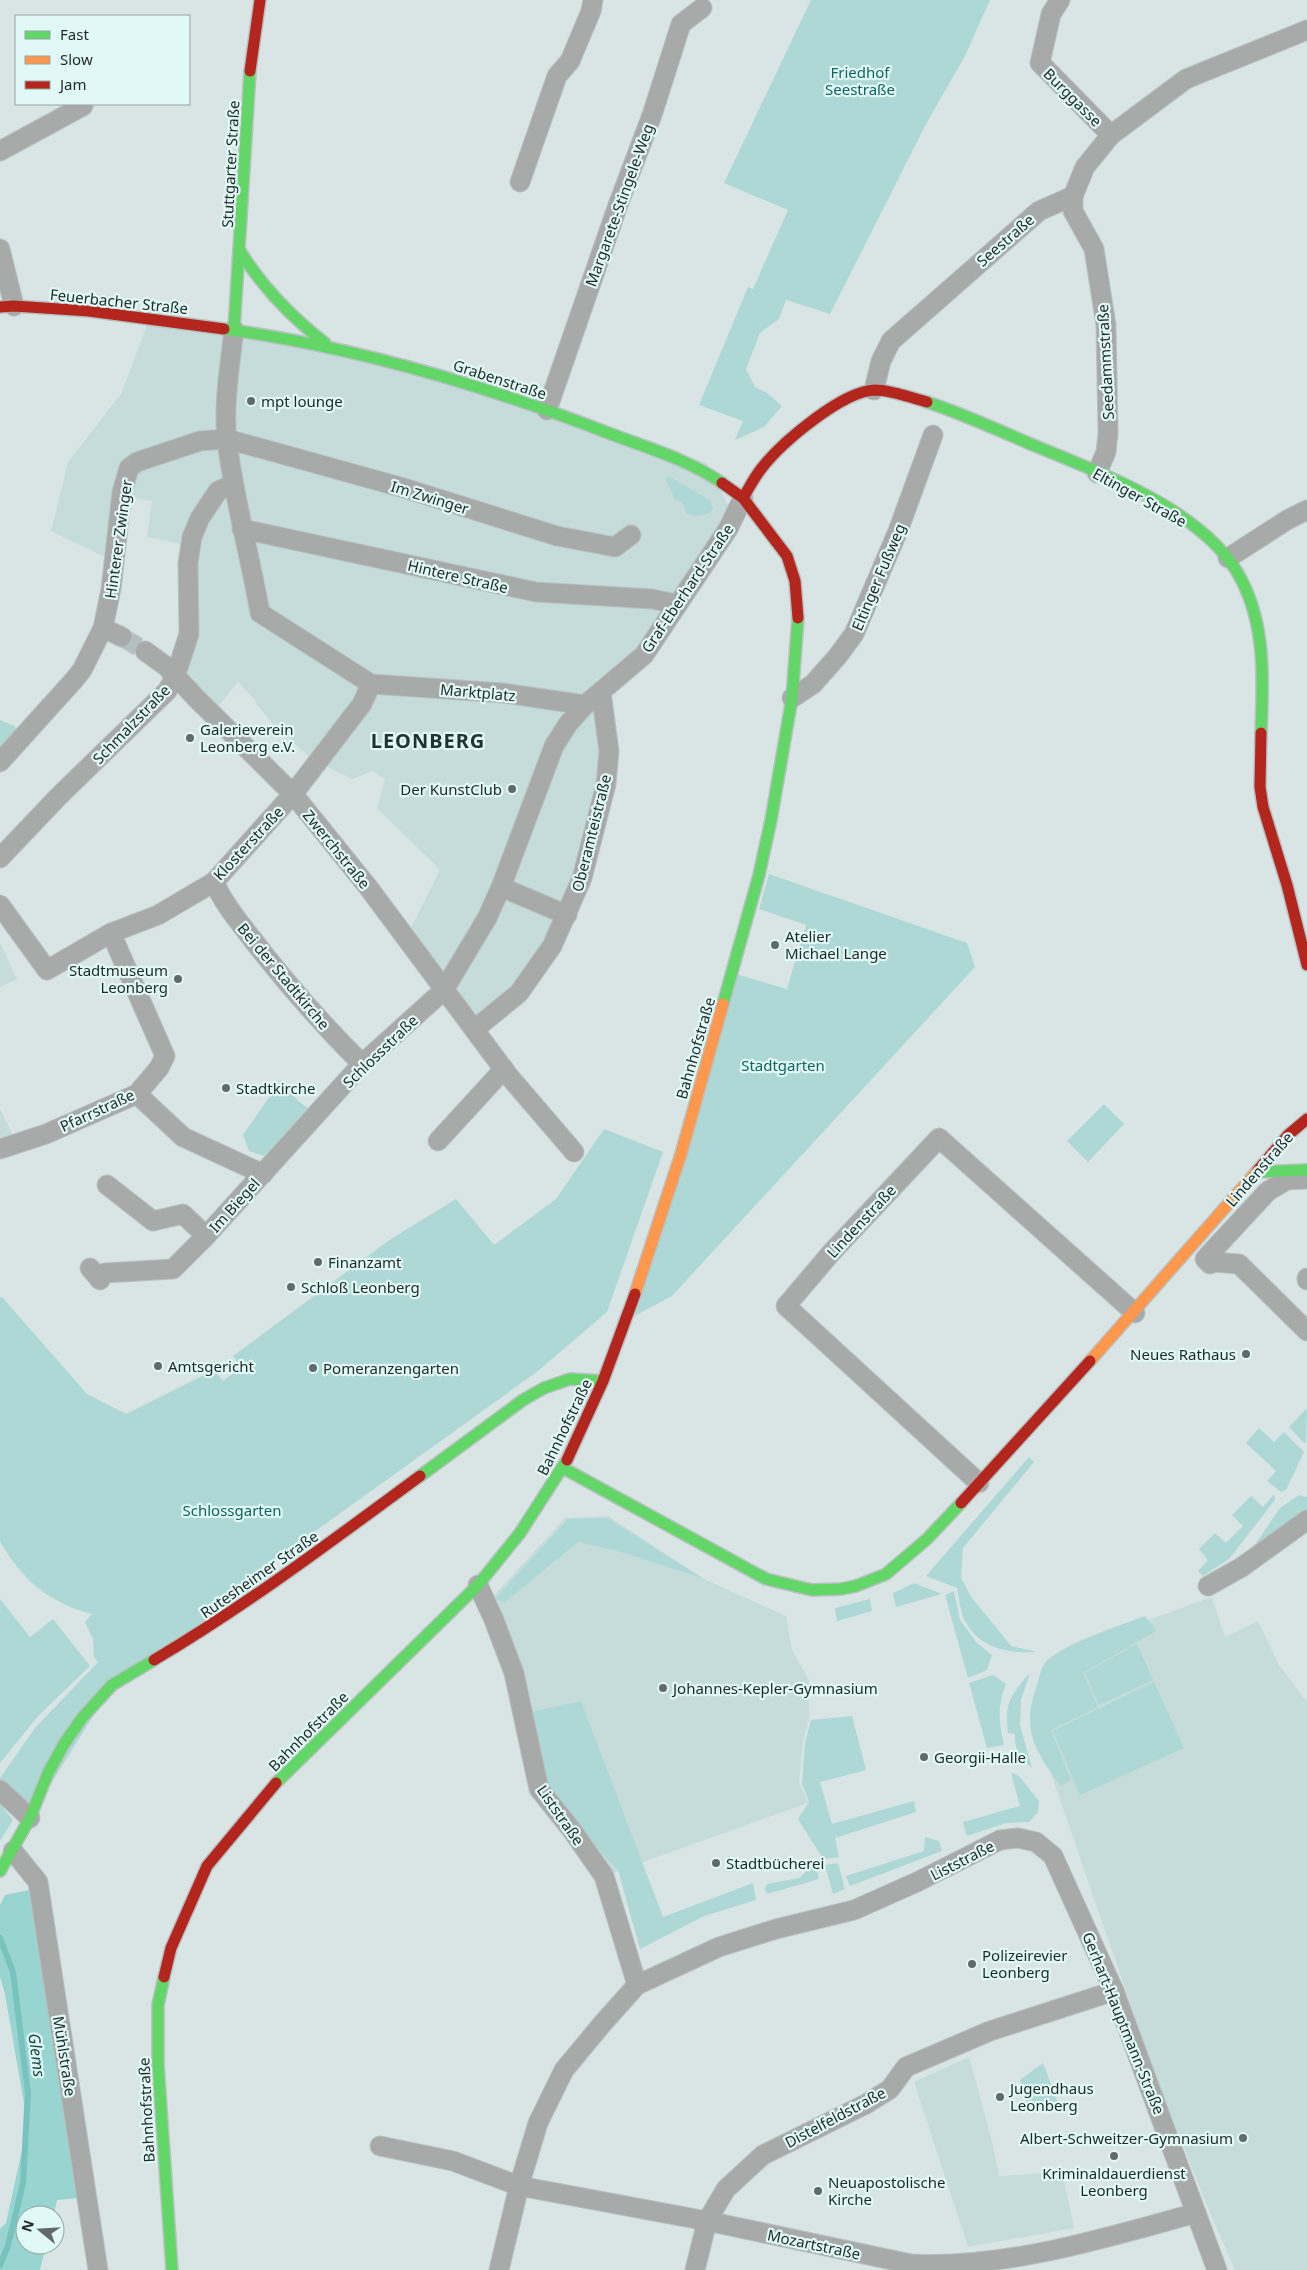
<svg xmlns="http://www.w3.org/2000/svg" width="1307" height="2270" viewBox="0 0 1307 2270" font-family="'Noto Sans',sans-serif">
<style>
.built{fill:#c5dcdb}
.green{fill:#add8d6}
.forest{fill:#98d4d0}
.lines{fill:none;stroke-linecap:round;stroke-linejoin:round}
.stream{stroke:#78c3be;stroke-width:6}
.street-tunnel{stroke:#b4bfbf;stroke-width:19;stroke-dasharray:19 9;stroke-linecap:butt}
.street-casing{stroke:#b8c2c2;stroke-width:21}
.fast-casing{stroke:#b8c2c2;stroke-width:14}
.slow-casing{stroke:#b8c2c2;stroke-width:14}
.jam-casing{stroke:#b8c2c2;stroke-width:14}
.street{stroke:#a8a9a9;stroke-width:19}
.fast{stroke:#63d668;stroke-width:11}
.slow{stroke:#ff974d;stroke-width:11}
.jam{stroke:#b3261e;stroke-width:11}
.poi-dot{fill:#606a6a;stroke:#e1f9f6;stroke-width:2}
.labels{text-anchor:middle;dominant-baseline:central;stroke-width:4.5;stroke-linejoin:round;paint-order:stroke}
.park-label{font-size:15px;fill:#0e645f;stroke:#e1f9f6}
.street-label{font-size:15px;fill:#1f2827;stroke:#e1f9f6}
.poi-label{font-size:15px;fill:#1f2827;stroke:#e1f9f6;text-anchor:start}
.water-label{font-size:16px;font-style:italic;fill:#174542;stroke:#e1f9f6}
.district-label{font-size:20px;font-weight:bold;letter-spacing:1px;fill:#203332;stroke:#e1f9f6}
</style>
<rect width="100%" height="100%" fill="#d9e5e5"/>
<g class="built">
<polygon points="149,320 351,345 707,463 740,528 656,647 609,676 607,820 543,949 487,1027 403,944 440,870 377,808 385,779 373,771 352,779 312,759 276,727 256,704 255,700 238,682 215,710 184,676 196,547 147,537 152,501 128,497 111,560 51,531 68,462 121,394"/>
<polygon points="0,943 17,979 0,987"/>
<polygon points="0,1109 13,1135 0,1139"/>
<polygon points="608,1516 706,1580 786,1616 792,1650 809,1680 809,1720 803,1742 799,1782 808,1803 604,1876 539,1789 492,1598 565,1518"/>
<polygon points="1212,1597 1225,1637 1258,1621 1279,1665 1307,1702 1307,2270 1235,2270 1208,2208 1152,2067 1032,1718 1063,1651"/>
<polygon points="969,2057 992,2141 999,2176 1062,2172 1074,2228 968,2247 914,2082"/>
</g>
<g class="green">
<polygon points="811,0 990,0 965,56 926,124 830,314 786,300 779,319 760,333 746,369 755,387 767,393 782,406 764,427 735,440 743,421 699,405 748,287 753,289 788,210 724,183"/>
<path d="M 668,476 L 711,501 L 713,510 C 704,517 697,517 686,513 C 685,505 682,501 674,498 L 666,480 Z"/>
<polygon points="0,720 14,726 26,737 0,762"/>
<polygon points="769,874 967,943 975,967 672,1296 627,1320 732,973 787,989 806,925 759,909"/>
<polygon points="281,1080 298,1101 308,1108 264,1156 249,1151 243,1135"/>
<polygon points="1104,1104 1124,1124 1088,1162 1067,1141"/>
<path d="M 604,1129 L 663,1152 L 607,1312 L 538,1371 L 285,1553 L 261,1567 L 274,1583 L 112,1685 L 30,1818 L 0,1790 L 0,1778 L 35,1728 L 98,1662 L 94,1657 L 93,1639 L 85,1622 L 92,1614 C 49,1603 21,1579 0,1541 L 0,1297 L 2,1297 L 87,1394 L 126,1414 L 214,1370 L 223,1381 L 241,1367 L 233,1356 L 391,1239 L 456,1199 L 494,1245 L 556,1199 Z"/>
<polygon points="1306,1409 1307,1410 1306,1443 1303,1442 1289,1427"/>
<polygon points="1259,1428 1274,1442 1284,1432 1304,1452 1286,1490 1281,1492 1267,1481 1276,1471 1246,1443"/>
<path d="M 1029,1457 L 1034,1462 L 963,1548 L 961,1578 L 972,1598 L 1011,1646 L 1037,1652 C 1008,1654 978,1648 964,1619 C 960,1610 959,1598 957,1588 L 926,1576 Z"/>
<polygon points="1274,1494 1275,1500 1229,1559 1203,1576 1198,1571 1208,1560 1199,1549 1215,1533 1226,1543 1243,1526 1232,1515 1251,1496 1263,1507"/>
<polygon points="1299,1495 1307,1497 1307,1510 1261,1544 1256,1543 1280,1508"/>
<polygon points="607,1518 702,1578 615,1550 578,1542 505,1602 495,1599 568,1519"/>
<polygon points="914,1583 942,1594 896,1607 893,1593"/>
<polygon points="954,1591 960,1620 977,1643 992,1655 987,1670 968,1678 945,1595"/>
<polygon points="0,1599 30,1637 53,1619 90,1666 39,1715 0,1763"/>
<polygon points="870,1599 872,1611 837,1621 835,1608"/>
<path d="M 1145,1616 L 1156,1631 L 1083,1673 L 1098,1707 L 1051,1730 L 1071,1780 L 1061,1786 C 1034,1750 1021,1729 1037,1685 C 1039,1678 1041,1668 1045,1663 C 1059,1645 1122,1625 1145,1616 Z"/>
<polygon points="1137,1644 1153,1680 1099,1705 1085,1673"/>
<path d="M 1030,1673 L 1021,1700 L 1020,1725 L 1032,1768 C 1020,1757 1014,1750 1015,1734 L 1008,1733 C 1004,1702 1011,1695 1030,1673 Z"/>
<path d="M 993,1675 L 1006,1684 C 997,1707 999,1721 1004,1745 L 987,1748 L 969,1683 Z"/>
<polygon points="1154,1682 1184,1748 1080,1795 1053,1731"/>
<polygon points="581,1701 663,1917 753,1883 756,1900 704,1916 640,1949 618,1870 548,1797 532,1712"/>
<polygon points="852,1716 866,1770 820,1782 832,1824 914,1801 916,1812 835,1838 839,1857 823,1859 798,1819 809,1802 802,1784 805,1743 811,1720"/>
<polygon points="1011,1773 1018,1775 1039,1801 1038,1812 1029,1822 1006,1823 967,1836 963,1822 1020,1806"/>
<polygon points="0,1804 13,1820 0,1841"/>
<polygon points="925,1837 939,1841 942,1851 850,1886 846,1876 924,1851"/>
<polygon points="838,1863 845,1889 833,1894 825,1865"/>
<polygon points="816,1867 819,1879 767,1894 765,1889 767,1884 799,1878 807,1871"/>
<polygon points="1043,2063 1059,2105 1029,2110 1020,2080"/>
</g>
<polygon class="forest" points="29,1890 79,2198 57,2200 54,2215 25,2215 25,2245 46,2245 40,2270 0,2270 0,2229 6,2223 23,2146 24,2103 5,1994 0,1977 0,1905 5,1895"/>
<g class="lines">
<polyline class="stream" points="0,1938 13,1972 28,2093 23,2183 8,2246 0,2265"/>
<polyline class="street-tunnel" points="122,637 145,651"/>
<g class="street-casing">
<g id="street">
<polyline points="1060,0 1051,14 1040,63 1111,135"/>
<polyline points="0,151 83,106"/>
<polyline points="520,182 557,76 570,61 591,11 593,0"/>
<polyline points="1073,196 1073,211 1094,249 1106,325 1108,433 1106,452 1097,473"/>
<polyline points="0,249 14,306"/>
<path d="M 234,330 C 230,365 223,406 227,441 C 234,499 250,555 260,613 L 371,684 L 503,693 L 585,705"/>
<polyline points="874,390 881,361 891,341 1039,211 1073,196 1085,167 1111,135 1186,79 1307,30"/>
<polyline points="547,410 618,205 652,115 681,24 702,8"/>
<polyline points="242,529 536,592 652,599 677,604"/>
<polyline points="1228,558 1287,520 1307,510"/>
<polyline points="122,637 103,628 111,589 122,492 129,468 137,462 200,441 227,439 404,488 557,536 615,547 631,535"/>
<polyline points="145,651 167,667 197,699 293,794 368,887 508,1075 574,1152"/>
<polyline points="792,698 813,684 837,657 854,634 898,531 933,435"/>
<polyline points="0,762 74,680 82,670 103,628"/>
<polyline points="0,858 59,796 167,691 175,677 189,634 188,563 192,537 200,518 218,491 233,484"/>
<path d="M 214,882 C 223,902 236,918 249,935 C 284,981 322,1024 362,1064"/>
<polyline points="501,887 567,915"/>
<polyline points="0,905 47,970 111,933 158,915 214,882 293,794 362,704 371,684"/>
<polyline points="475,1029 519,993 552,946 582,878 606,784 609,751 601,692"/>
<polyline points="137,1094 183,1137 263,1174"/>
<polyline points="438,1141 504,1069"/>
<polyline points="0,1149 46,1134 137,1094 159,1068 165,1056 111,933"/>
<polyline points="1306,1179 1287,1180 1268,1191 1205,1259 1210,1264 1213,1262 1239,1264 1307,1331"/>
<polyline points="107,1185 153,1221 183,1214 206,1236"/>
<polyline points="90,1268 100,1280 105,1273 173,1269 206,1236 362,1064 444,990 487,918 501,887 554,746 568,724 585,705 644,655 728,529 743,498"/>
<polyline points="1307,1278 1307,1280"/>
<polyline points="979,1483 786,1306 831,1253 939,1138 1135,1313"/>
<polyline points="478,1585 494,1620 514,1673 539,1789 571,1829 604,1876 637,1985"/>
<polyline points="1208,1586 1242,1567 1307,1520"/>
<polyline points="0,1790 30,1818"/>
<polyline points="13,1851 38,1882 98,2270"/>
<path d="M 380,2146 L 453,2161 L 519,2186 L 707,2221 L 911,2264 C 1005,2269 1105,2238 1196,2213"/>
<polyline points="499,2270 519,2186 538,2123 564,2070 603,2023 637,1985 719,1947 776,1929 854,1910 917,1882 1000,1840 1018,1838 1036,1842 1053,1856 1114,1991 1217,2270"/>
<polyline points="695,2270 707,2221 726,2189 763,2155 866,2104 890,2089 906,2067 990,2031 1114,1991"/>
</g>
</g>
<g class="fast-casing">
<g id="fast">
<path d="M 240,251 C 263,288 290,316 325,343"/>
<path d="M 224,329 C 356,347 487,386 611,434 C 648,448 689,460 722,483"/>
<polyline points="234,330 250,71"/>
<path d="M 927,402 C 963,414 998,430 1033,445 C 1100,473 1208,511 1242,581 C 1266,628 1263,682 1261,733"/>
<polyline points="723,1004 759,875 771,820 792,698 798,618"/>
<polyline points="1256,1172 1307,1170"/>
<polyline points="563,1468 766,1579 812,1590 841,1589 856,1586 886,1574 927,1539 961,1503"/>
<polyline points="420,1476 523,1400 544,1388 570,1379 603,1381"/>
<polyline points="276,1783 478,1585 520,1533 567,1460"/>
<polyline points="0,1871 30,1818 48,1773 64,1744 82,1718 112,1685 154,1660"/>
<polyline points="164,1977 158,2005 158,2064 172,2270"/>
</g>
</g>
<g class="slow-casing">
<g id="slow">
<polyline points="635,1294 681,1154 723,1004"/>
<polyline points="1090,1361 1258,1170"/>
</g>
</g>
<g class="jam-casing">
<g id="jam">
<polyline points="250,71 260,0"/>
<polyline points="0,307 14,306 89,311 224,329"/>
<polyline points="722,483 743,498 787,556 795,581 798,618"/>
<path d="M 743,498 C 749,488 754,478 761,469 C 781,443 842,391 875,390 C 890,390 913,398 927,402"/>
<polyline points="1261,733 1260,787 1263,807 1287,885 1307,965"/>
<polyline points="1258,1170 1288,1135 1307,1119"/>
<polyline points="567,1460 603,1381 635,1294"/>
<polyline points="961,1503 1090,1361"/>
<path d="M 154,1660 C 247,1605 333,1540 420,1476"/>
<polyline points="164,1977 171,1948 207,1866 276,1783"/>
</g>
</g>
<use href="#street" class="street"/>
<use href="#fast" class="fast"/>
<use href="#slow" class="slow"/>
<use href="#jam" class="jam"/>
</g>
<g class="poi-dot">
<circle cx="251" cy="401" r="5"/>
<circle cx="190" cy="738" r="5"/>
<circle cx="512" cy="789" r="5"/>
<circle cx="775" cy="945" r="5"/>
<circle cx="178" cy="979" r="5"/>
<circle cx="226" cy="1088" r="5"/>
<circle cx="318" cy="1262" r="5"/>
<circle cx="291" cy="1287" r="5"/>
<circle cx="1246" cy="1354" r="5"/>
<circle cx="158" cy="1366" r="5"/>
<circle cx="313" cy="1368" r="5"/>
<circle cx="663" cy="1688" r="5"/>
<circle cx="924" cy="1757" r="5"/>
<circle cx="716" cy="1863" r="5"/>
<circle cx="972" cy="1964" r="5"/>
<circle cx="1000" cy="2097" r="5"/>
<circle cx="1243" cy="2138" r="5"/>
<circle cx="1114" cy="2156" r="5"/>
<circle cx="818" cy="2191" r="5"/>
</g>
<g class="labels">
<g class="park-label">
<text x="860" y="72">Friedhof<tspan x="860" dy="17">Seestraße</tspan></text>
<text x="783" y="1065">Stadtgarten</text>
<text x="232" y="1510">Schlossgarten</text>
</g>
<g class="street-label">
<text transform="translate(1073 97) rotate(45)">Burggasse</text>
<text transform="translate(230 164) rotate(-87)">Stuttgarter Straße</text>
<text transform="translate(619 205) rotate(-70)">Margarete-Stingele-Weg</text>
<text transform="translate(1005 240) rotate(-41)">Seestraße</text>
<text transform="translate(119 301) rotate(6)">Feuerbacher Straße</text>
<text transform="translate(1105 362) rotate(-93)">Seedammstraße</text>
<text transform="translate(500 379) rotate(18)">Grabenstraße</text>
<text transform="translate(430 497) rotate(17)">Im Zwinger</text>
<text transform="translate(1140 497) rotate(29)">Eltinger Straße</text>
<text transform="translate(118 539) rotate(-82)">Hinterer Zwinger</text>
<text transform="translate(458 576) rotate(13)">Hintere Straße</text>
<text transform="translate(878 577) rotate(-67)">Eltinger Fußweg</text>
<text transform="translate(687 588) rotate(-56)">Graf-Eberhard-Straße</text>
<text transform="translate(478 692) rotate(5)">Marktplatz</text>
<text transform="translate(131 724) rotate(-46)">Schmalzstraße</text>
<text transform="translate(591 833) rotate(-76)">Oberamteistraße</text>
<text transform="translate(248 843) rotate(-47)">Klosterstraße</text>
<text transform="translate(337 849) rotate(51)">Zwerchstraße</text>
<text transform="translate(284 976) rotate(50)">Bei der Stadtkirche</text>
<text transform="translate(695 1048) rotate(-74)">Bahnhofstraße</text>
<text transform="translate(380 1051) rotate(-44)">Schlossstraße</text>
<text transform="translate(97 1110) rotate(-25)">Pfarrstraße</text>
<text transform="translate(1259 1169) rotate(-49)">Lindenstraße</text>
<text transform="translate(234 1205) rotate(-48)">Im Biegel</text>
<text transform="translate(861 1221) rotate(-47)">Lindenstraße</text>
<text transform="translate(564 1427) rotate(-64)">Bahnhofstraße</text>
<text transform="translate(259 1574) rotate(-35)">Rutesheimer Straße</text>
<text transform="translate(308 1731) rotate(-45)">Bahnhofstraße</text>
<text transform="translate(561 1815) rotate(55)">Liststraße</text>
<text transform="translate(962 1860) rotate(-27)">Liststraße</text>
<text transform="translate(1124 2023) rotate(68)">Gerhart-Hauptmann-Straße</text>
<text transform="translate(65 2056) rotate(81)">Mühlstraße</text>
<text transform="translate(146 2110) rotate(-93)">Bahnhofstraße</text>
<text transform="translate(835 2117) rotate(-28)">Distelfeldstraße</text>
<text transform="translate(814 2244) rotate(12)">Mozartstraße</text>
</g>
<g class="poi-label">
<text x="261" y="401">mpt lounge</text>
<text x="200" y="729">Galerieverein<tspan x="200" dy="17">Leonberg e.V.</tspan></text>
<text x="502" y="789" text-anchor="end">Der KunstClub</text>
<text x="785" y="936">Atelier<tspan x="785" dy="17">Michael Lange</tspan></text>
<text x="168" y="970" text-anchor="end">Stadtmuseum<tspan x="168" dy="17">Leonberg</tspan></text>
<text x="236" y="1088">Stadtkirche</text>
<text x="328" y="1262">Finanzamt</text>
<text x="301" y="1287">Schloß Leonberg</text>
<text x="1236" y="1354" text-anchor="end">Neues Rathaus</text>
<text x="168" y="1366">Amtsgericht</text>
<text x="323" y="1368">Pomeranzengarten</text>
<text x="673" y="1688">Johannes-Kepler-Gymnasium</text>
<text x="934" y="1757">Georgii-Halle</text>
<text x="726" y="1863">Stadtbücherei</text>
<text x="982" y="1955">Polizeirevier<tspan x="982" dy="17">Leonberg</tspan></text>
<text x="1010" y="2088">Jugendhaus<tspan x="1010" dy="17">Leonberg</tspan></text>
<text x="1233" y="2138" text-anchor="end">Albert-Schweitzer-Gymnasium</text>
<text x="1114" y="2173" text-anchor="middle">Kriminaldauerdienst<tspan x="1114" dy="17">Leonberg</tspan></text>
<text x="828" y="2182">Neuapostolische<tspan x="828" dy="17">Kirche</tspan></text>
</g>
<g class="water-label">
<text transform="translate(37 2055) rotate(83)">Glems</text>
</g>
<g class="district-label">
<text x="428" y="740">LEONBERG</text>
</g>
</g>
<rect x="15" y="15" width="175" height="90" fill="#e1f9f6" stroke="#93a5a3"/>
<rect x="25" y="31" width="25" height="8" fill="#63d668" stroke="#93a5a3"/>
<text x="60" y="40" font-size="15" fill="#1f2827">Fast</text>
<rect x="25" y="56" width="25" height="8" fill="#ff974d" stroke="#93a5a3"/>
<text x="60" y="65" font-size="15" fill="#1f2827">Slow</text>
<rect x="25" y="81" width="25" height="8" fill="#b3261e" stroke="#93a5a3"/>
<text x="60" y="90" font-size="15" fill="#1f2827">Jam</text>
<g transform="translate(40 2230) rotate(288)"><circle r="24" fill="#e1f9f6" stroke="#93a5a3"/>
<path d="M0-4L9 19L0 12L-9 19Z" fill="#606a6a"/>
<text y="-8" font-size="14" font-weight="bold" text-anchor="middle" fill="#1f2827">N</text>
</g>
</svg>
